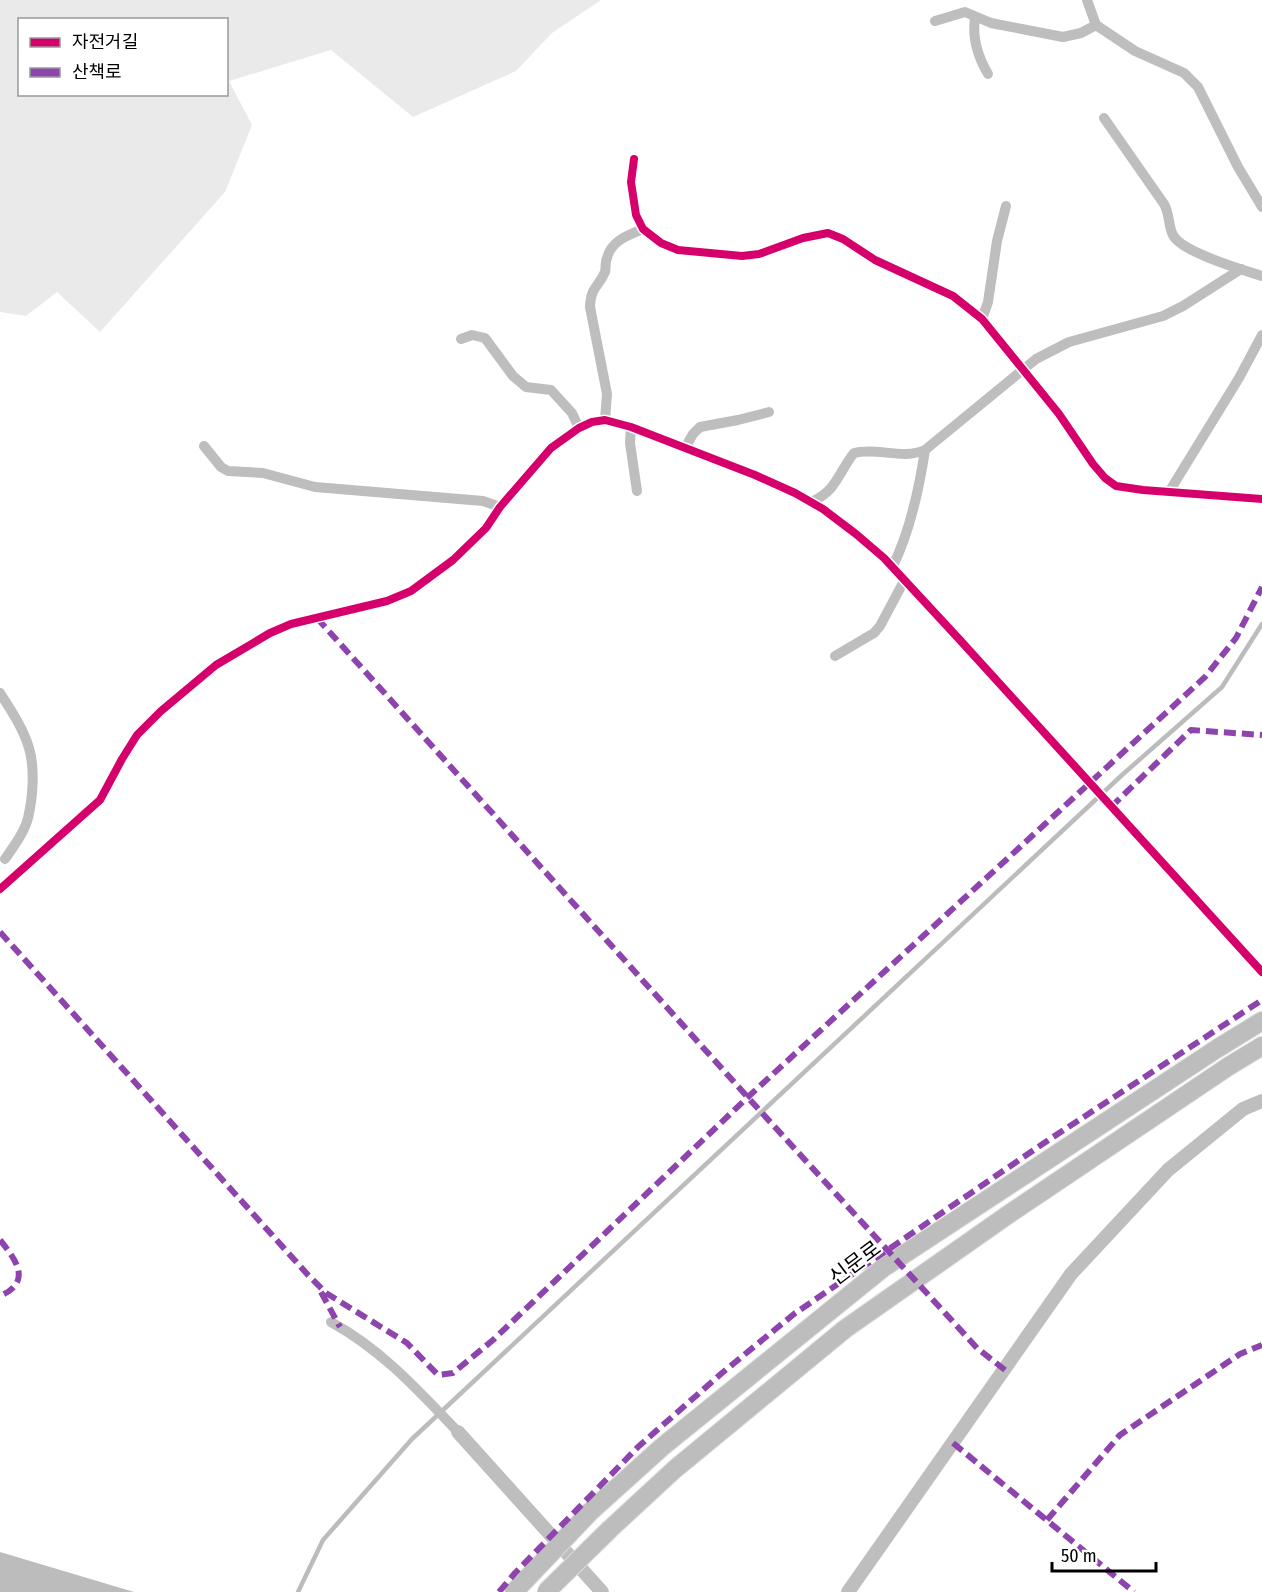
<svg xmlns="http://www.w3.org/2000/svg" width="1262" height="1592" viewBox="0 0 1262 1592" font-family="'Fira Sans Condensed','Noto Sans KR',sans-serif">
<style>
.green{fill:#eaeaea;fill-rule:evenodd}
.water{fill:#bcbcbc}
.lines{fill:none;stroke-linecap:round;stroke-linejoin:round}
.stream{stroke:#bcbcbc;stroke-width:4.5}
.primary-casing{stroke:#dbdbdb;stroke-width:20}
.minor{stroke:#bebebe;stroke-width:10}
.tertiary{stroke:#bebebe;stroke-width:14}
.primary{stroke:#bdbdbd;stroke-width:18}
.primary-bridge-casing{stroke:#dbdbdb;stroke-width:20;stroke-linecap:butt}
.primary-bridge{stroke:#bdbdbd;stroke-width:18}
.quiet{stroke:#8e44ad;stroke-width:6;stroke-dasharray:12 6;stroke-linecap:butt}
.cycleway-casing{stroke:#fff;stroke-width:11}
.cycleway{stroke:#d6006c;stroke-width:8}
.labels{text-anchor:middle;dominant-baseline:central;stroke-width:4.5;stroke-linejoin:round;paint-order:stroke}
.street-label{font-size:21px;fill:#000;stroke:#fff}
</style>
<rect width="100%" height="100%" fill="#fff"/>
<path class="green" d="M 0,0 L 601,0 L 552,33 L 516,71 L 413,117 L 331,50 L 229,81 L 252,125 L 225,192 L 100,332 L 57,292 L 26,316 L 0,312 ZM 20,20 L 226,20 L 226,94 L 20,94 Z"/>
<polygon class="water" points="0,1552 134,1592 0,1592"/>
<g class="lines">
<polyline class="stream" points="298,1592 323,1540 412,1439 1122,775 1222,687 1262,624"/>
<g class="primary-casing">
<g id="primary">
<polyline points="1218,1048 1262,1021"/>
<polyline points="1229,1066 1262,1046"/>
</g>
</g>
<g class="minor">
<polyline points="1087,0 1096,25 1135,51 1184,73 1198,87 1238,167 1262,207"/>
<path d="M 975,18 C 972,38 978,57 988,74"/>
<polyline points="935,21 965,12 991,23 1063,37 1081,33 1096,25"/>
<path d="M 1104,118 L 1164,204 C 1170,214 1168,226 1173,235 C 1181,252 1243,270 1262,276"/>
<polyline points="634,159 631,182 636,215 643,229 661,243 678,250 742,256 759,254 803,238 828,233 843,239 875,260 953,296 982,319 1059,414 1093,464 1105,478 1116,486 1143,490 1262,499"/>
<polyline points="982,319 988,302 997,241 1006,206"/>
<polyline points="461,339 472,335 485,338 513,376 526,387 551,390 572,413 579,428"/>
<path d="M 605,420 L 607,394 L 590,307 C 591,286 598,288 605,272 C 606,268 605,262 607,258 C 611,241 628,235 643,229"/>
<polyline points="631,427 630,443 637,491"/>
<polyline points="204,446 221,467 228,471 263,473 315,487 483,501 500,507"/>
<polyline points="685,448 693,434 700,427 738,420 769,412"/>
<polyline points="1169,492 1239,378 1262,335"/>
<path d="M 811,502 C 837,491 838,473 854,453 C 878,447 902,460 925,450 L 1036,359 L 1069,342 L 1163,316 L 1183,306 L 1241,269"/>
<path d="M 892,568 C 910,532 919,490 925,450"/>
<polyline points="835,656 874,633 880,626 904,581"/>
<path d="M 0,693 C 11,710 23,728 29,748 C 35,768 33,797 28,818 C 24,833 14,846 5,859"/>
<polyline points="0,889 100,800 122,759 137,735 161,711 216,665 270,633 291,624 387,601 411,591 453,560 486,528 500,507 551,448 579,428 592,422 605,420 631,427 755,475 795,493 823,509 856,534 884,558 959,639 1262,972"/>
<path d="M 331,1322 C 382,1350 418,1390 458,1432"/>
</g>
<g class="tertiary">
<polyline points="458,1432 602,1592"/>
<polyline points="848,1592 1071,1274 1168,1170 1243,1109 1262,1101"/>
</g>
<use href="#primary" class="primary"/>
<g class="primary-bridge-casing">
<g id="primary-bridge">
<polyline points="514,1592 591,1511 662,1447 883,1268 1218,1048"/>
<polyline points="546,1592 610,1529 675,1469 845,1329 1009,1214 1229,1066"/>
</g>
</g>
<use href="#primary-bridge" class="primary-bridge"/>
<g class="quiet">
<polyline points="317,618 752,1102 977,1348 1005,1370"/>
<polyline points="1111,807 1191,730 1262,735"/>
<polyline points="0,932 308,1275 326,1293 407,1343 438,1375 453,1373 493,1340 748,1097 1205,677 1236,638 1262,587"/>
<path d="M 0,1240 C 17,1261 32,1282 0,1296"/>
<polyline points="321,1292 340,1327"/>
<polyline points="953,1443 1134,1592"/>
<polyline points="1047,1520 1120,1435 1240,1354 1262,1345"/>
<polyline points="499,1592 515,1573 639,1446 722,1373 794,1314 1044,1143 1262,1000"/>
</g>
<g class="cycleway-casing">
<g id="cycleway">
<polyline points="634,159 631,182 636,215 643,229 661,243 678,250 742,256 759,254 803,238 828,233 843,239 875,260 953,296 982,319 1059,414 1093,464 1105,478 1116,486 1143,490 1262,499"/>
<polyline points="0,889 100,800 122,759 137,735 161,711 216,665 270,633 291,624 387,601 411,591 453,560 486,528 500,507 551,448 579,428 592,422 605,420 631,427 755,475 795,493 823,509 856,534 884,558 959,639 1262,972"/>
</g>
</g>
<use href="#cycleway" class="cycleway"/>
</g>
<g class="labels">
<g class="street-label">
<text transform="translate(855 1263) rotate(-37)">신문로</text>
</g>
</g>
<rect x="18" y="18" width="210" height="78" fill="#ffffff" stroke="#999999" stroke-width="1.5"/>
<rect x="30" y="38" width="30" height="9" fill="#d6006c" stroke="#999999" stroke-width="1.5"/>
<text x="72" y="48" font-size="18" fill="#000000">자전거길</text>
<rect x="30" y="68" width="30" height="9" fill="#8e44ad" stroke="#999999" stroke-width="1.5"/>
<text x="72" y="78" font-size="18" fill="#000000">산책로</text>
<path d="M1052 1562v9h104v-9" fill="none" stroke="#000000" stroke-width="3"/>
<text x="1061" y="1562" font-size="18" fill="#000000" stroke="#ffffff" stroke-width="4.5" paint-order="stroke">50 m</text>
</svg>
